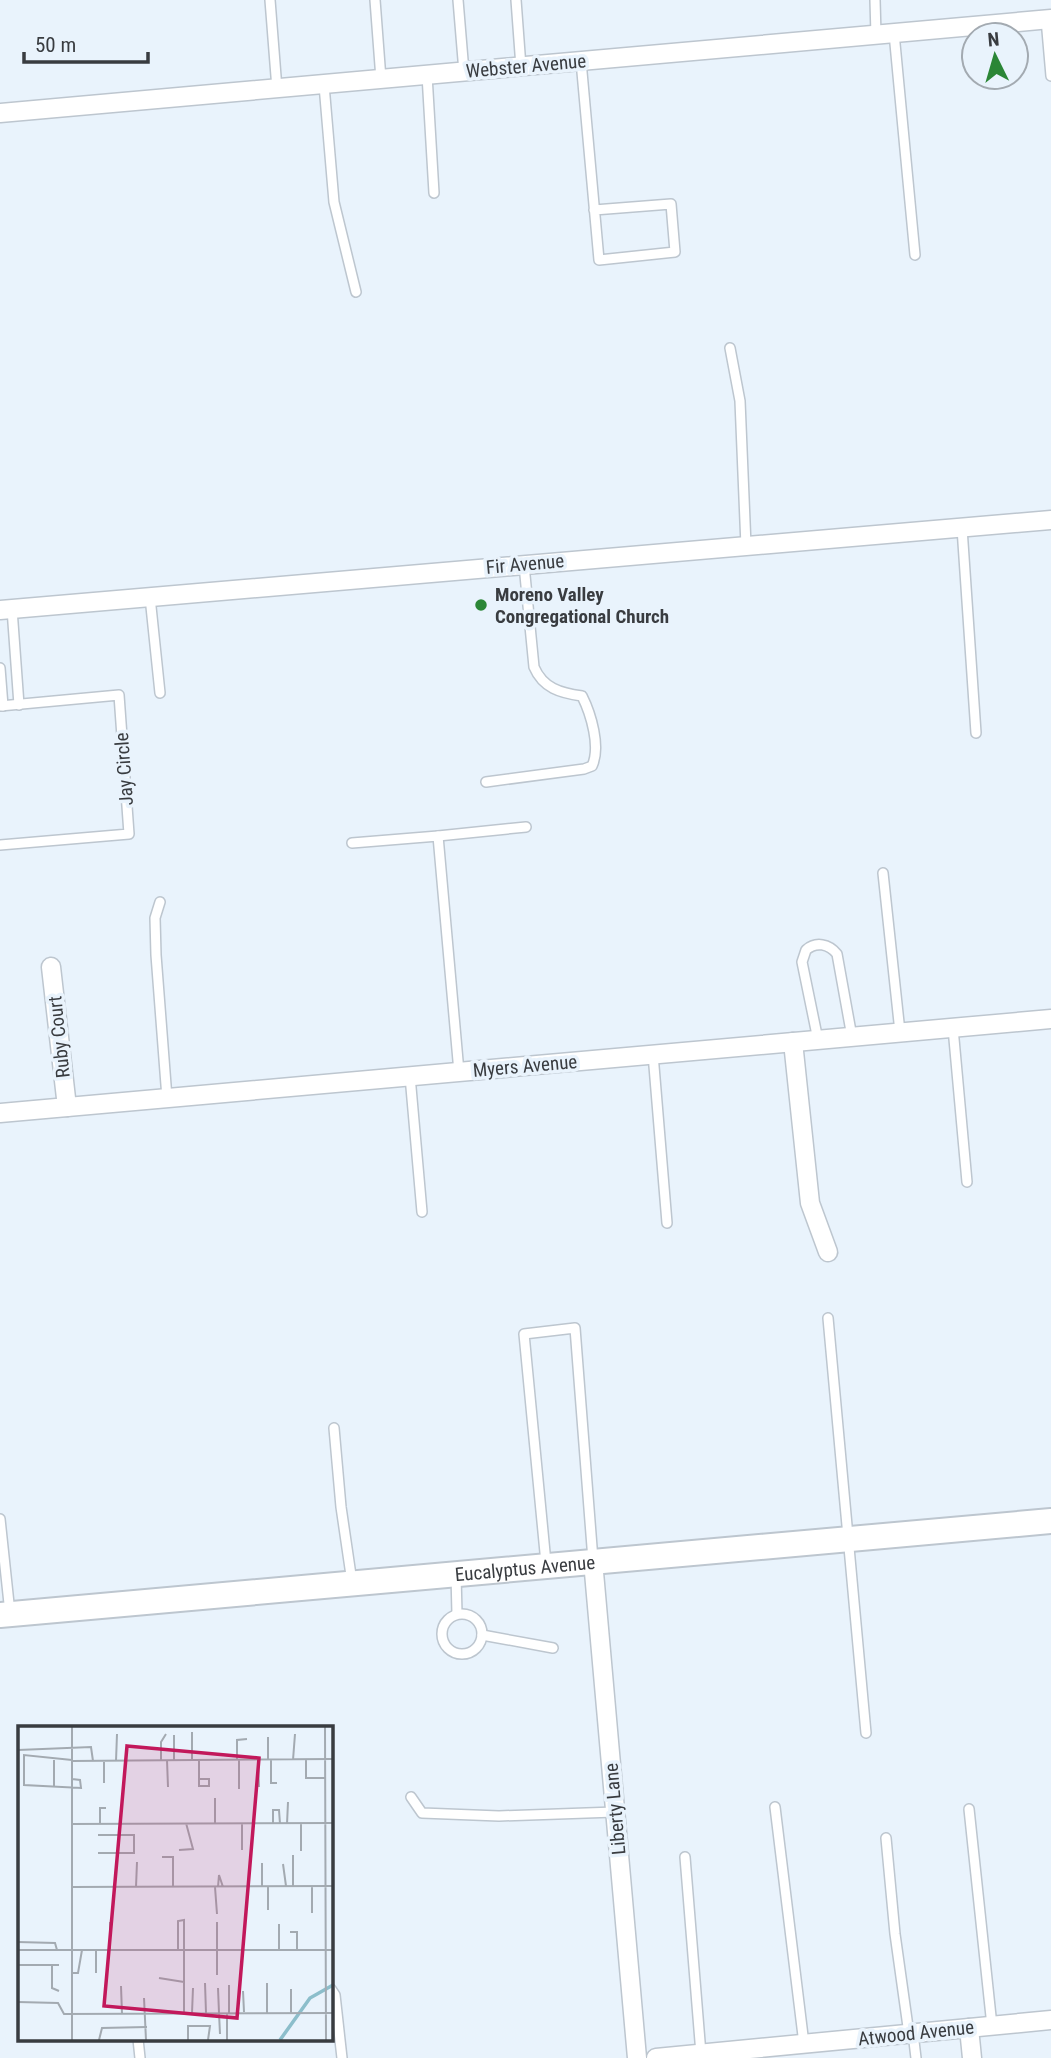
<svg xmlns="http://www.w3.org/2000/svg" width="1051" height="2058" viewBox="0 0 1051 2058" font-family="'Roboto Condensed',sans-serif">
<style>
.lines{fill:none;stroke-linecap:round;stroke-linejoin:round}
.lane-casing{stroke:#bdc6cf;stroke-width:12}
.street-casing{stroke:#bdc6cf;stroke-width:21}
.secondary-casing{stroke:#bdc6cf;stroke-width:28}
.lane{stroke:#fff;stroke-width:9}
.street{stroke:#fff;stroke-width:18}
.secondary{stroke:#fff;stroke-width:24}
.poi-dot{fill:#2b8636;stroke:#e9f3fc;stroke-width:2.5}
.labels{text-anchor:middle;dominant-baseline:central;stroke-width:7;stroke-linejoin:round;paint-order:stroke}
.street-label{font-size:19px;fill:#393c40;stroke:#e9f3fc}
.poi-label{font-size:19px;font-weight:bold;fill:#393c40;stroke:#e9f3fc;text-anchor:start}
.inset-river{fill:none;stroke:#8cbecb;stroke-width:3.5}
.inset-road{fill:none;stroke:#a3aab1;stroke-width:2}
.view{fill:#c2185b;fill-opacity:0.15;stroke:#c2185b;stroke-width:3.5}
.inset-edge{fill:none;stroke:#393c40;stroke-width:3.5}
</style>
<rect width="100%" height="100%" fill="#e9f3fc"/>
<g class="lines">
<g class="lane-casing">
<g id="lane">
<polyline points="270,0 277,89"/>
<polyline points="375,0 381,79"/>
<polyline points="458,0 464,72"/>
<polyline points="516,0 521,67"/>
<polyline points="875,0 876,35"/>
<polyline points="1046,19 1051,76"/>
<polyline points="894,33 915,255"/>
<polyline points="581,61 599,260 675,252 671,204 594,210"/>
<polyline points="427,75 434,193"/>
<polyline points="324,85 334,202 356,292"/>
<polyline points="730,348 740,401 746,546"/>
<polyline points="962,528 976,733"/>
<polyline points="150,597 160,693"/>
<polyline points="12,609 19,705"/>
<polyline points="0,668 3,706"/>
<polyline points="0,706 119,695 129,834 0,845"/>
<path d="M 486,782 L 584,769 L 592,766 C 601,747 591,714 582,696 C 560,693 543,688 534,667 L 524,565"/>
<polyline points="438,836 526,827"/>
<polyline points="352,843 438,836 459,1072"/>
<polyline points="883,873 900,1032"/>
<polyline points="160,902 155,918 156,955 167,1098"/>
<polyline points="953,1028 967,1182"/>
<path d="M 818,1040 L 802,962 L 806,950 C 816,941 829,944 837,954 L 852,1037"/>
<polyline points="653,1054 667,1223"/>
<polyline points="410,1076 422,1212"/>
<polyline points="828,1318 866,1733"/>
<polyline points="334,1428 341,1507 352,1582"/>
<polyline points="0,1519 10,1613"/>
<polyline points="546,1563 524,1334 575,1328 593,1560"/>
<polyline points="456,1575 457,1614"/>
<circle cx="462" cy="1634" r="20"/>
<polyline points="482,1635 553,1648"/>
<polyline points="411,1797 422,1813 499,1816 615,1812"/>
<polyline points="775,1807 804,2044"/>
<polyline points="969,1809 992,2026"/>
<polyline points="886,1838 895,1934 909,2034"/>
<polyline points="685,1857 701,2054"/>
<polyline points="331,1989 335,1995 342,2058"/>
<polyline points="913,2033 916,2058"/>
<polyline points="138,2039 140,2058"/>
</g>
</g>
<g class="street-casing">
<g id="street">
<polyline points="0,113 1051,19"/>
<polyline points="0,610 1051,520"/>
<polyline points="51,967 67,1107"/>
<polyline points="793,1042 810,1203 828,1252"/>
<polyline points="0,1113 1051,1019"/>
<polyline points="593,1561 637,2058"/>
<polyline points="969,2028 972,2058"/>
<polyline points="656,2058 1051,2020"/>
</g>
</g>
<g class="secondary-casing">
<g id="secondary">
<path id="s1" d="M 0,1615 L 1051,1521"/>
</g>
</g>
<use href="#lane" class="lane"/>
<use href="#street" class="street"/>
<use href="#secondary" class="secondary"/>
</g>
<circle class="poi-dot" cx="481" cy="605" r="7"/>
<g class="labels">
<g class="street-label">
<text transform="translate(526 66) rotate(-5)">Webster Avenue</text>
<text transform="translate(525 564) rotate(-5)">Fir Avenue</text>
<text transform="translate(124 769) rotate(-94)">Jay Circle</text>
<text transform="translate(59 1037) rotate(-96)">Ruby Court</text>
<text transform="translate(525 1066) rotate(-5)">Myers Avenue</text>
<text stroke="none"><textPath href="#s1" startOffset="527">Eucalyptus Avenue</textPath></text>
<text transform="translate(615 1809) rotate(-95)">Liberty Lane</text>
<text transform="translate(916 2033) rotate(-6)">Atwood Avenue</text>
</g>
<g class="poi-label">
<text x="495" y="594">Moreno Valley<tspan x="495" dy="22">Congregational Church</tspan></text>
</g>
</g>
<g transform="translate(18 1726)">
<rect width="315" height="315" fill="#e9f3fc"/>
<path class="inset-river" d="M 262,314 L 292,272 L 315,259"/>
<path class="inset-road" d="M 54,1 L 54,314M 307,1 L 308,314M 250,11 L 250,34M 0,24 L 73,21 L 75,35M 143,34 L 143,16 L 148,8M 149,34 L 150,61M 156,34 L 156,9M 174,34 L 174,6M 219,34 L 219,14 L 229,13M 221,34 L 221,63M 240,34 L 241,61M 253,34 L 253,57 L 259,57M 275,34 L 277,8M 288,34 L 288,52 L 307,52M 54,35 L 315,33M 86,35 L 86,57M 98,35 L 99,8M 54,53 L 62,54 L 63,62 L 6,59 L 6,29 L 54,34M 181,53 L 191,53 L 191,60 L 181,60 L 181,34M 36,60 L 36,32M 197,97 L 197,72M 53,98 L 315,97M 82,98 L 82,82 L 88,82M 255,98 L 255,84 L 261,84 L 262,98M 269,98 L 270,76M 161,124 L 175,123 L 168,97M 224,124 L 224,98M 283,125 L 283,97M 80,127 L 116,127 L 116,109 L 80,109M 144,131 L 155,131 L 155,161M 265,138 L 268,160M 275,160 L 275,129M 54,161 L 315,160M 118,161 L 119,136M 197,161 L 199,188M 200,161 L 201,149 L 205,161M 244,161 L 244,137M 250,161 L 250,184M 294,187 L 294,160M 199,196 L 199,249M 272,206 L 279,206 L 279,224M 0,216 L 37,217 L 39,224M 0,224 L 315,224M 92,224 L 92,196M 160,224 L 160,195 L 166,194 L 166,287M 261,224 L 261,198M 0,239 L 41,239M 34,239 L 34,262 L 41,265M 53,247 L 60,247 L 64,224M 78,247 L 78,224M 141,252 L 166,256M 187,257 L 188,287M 211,259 L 211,287M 103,260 L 104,288M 200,262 L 201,287M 225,265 L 226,286M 126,272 L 128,314M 0,276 L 40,277 L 46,288 L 315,287M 174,287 L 175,262M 201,287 L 202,308M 209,287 L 209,314M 249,287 L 249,257M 273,287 L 273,263M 183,300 L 179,300 L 192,300 L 190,314M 81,314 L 84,302 L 129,301M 170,314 L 170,300 L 179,300"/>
<path class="view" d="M 109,20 L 241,32 L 219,292 L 86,280 Z"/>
<rect width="315" height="315" class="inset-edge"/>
</g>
<g transform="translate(995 56) rotate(355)"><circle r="33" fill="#e9f3fc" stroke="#a3aab1" stroke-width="2"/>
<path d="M0-5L12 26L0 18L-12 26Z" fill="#2b8636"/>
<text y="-10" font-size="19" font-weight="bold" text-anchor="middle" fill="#393c40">N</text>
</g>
<path d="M24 52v10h124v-10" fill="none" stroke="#393c40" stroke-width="3.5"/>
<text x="35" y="52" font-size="21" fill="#393c40" stroke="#e9f3fc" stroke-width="5" paint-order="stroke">50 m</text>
</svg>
